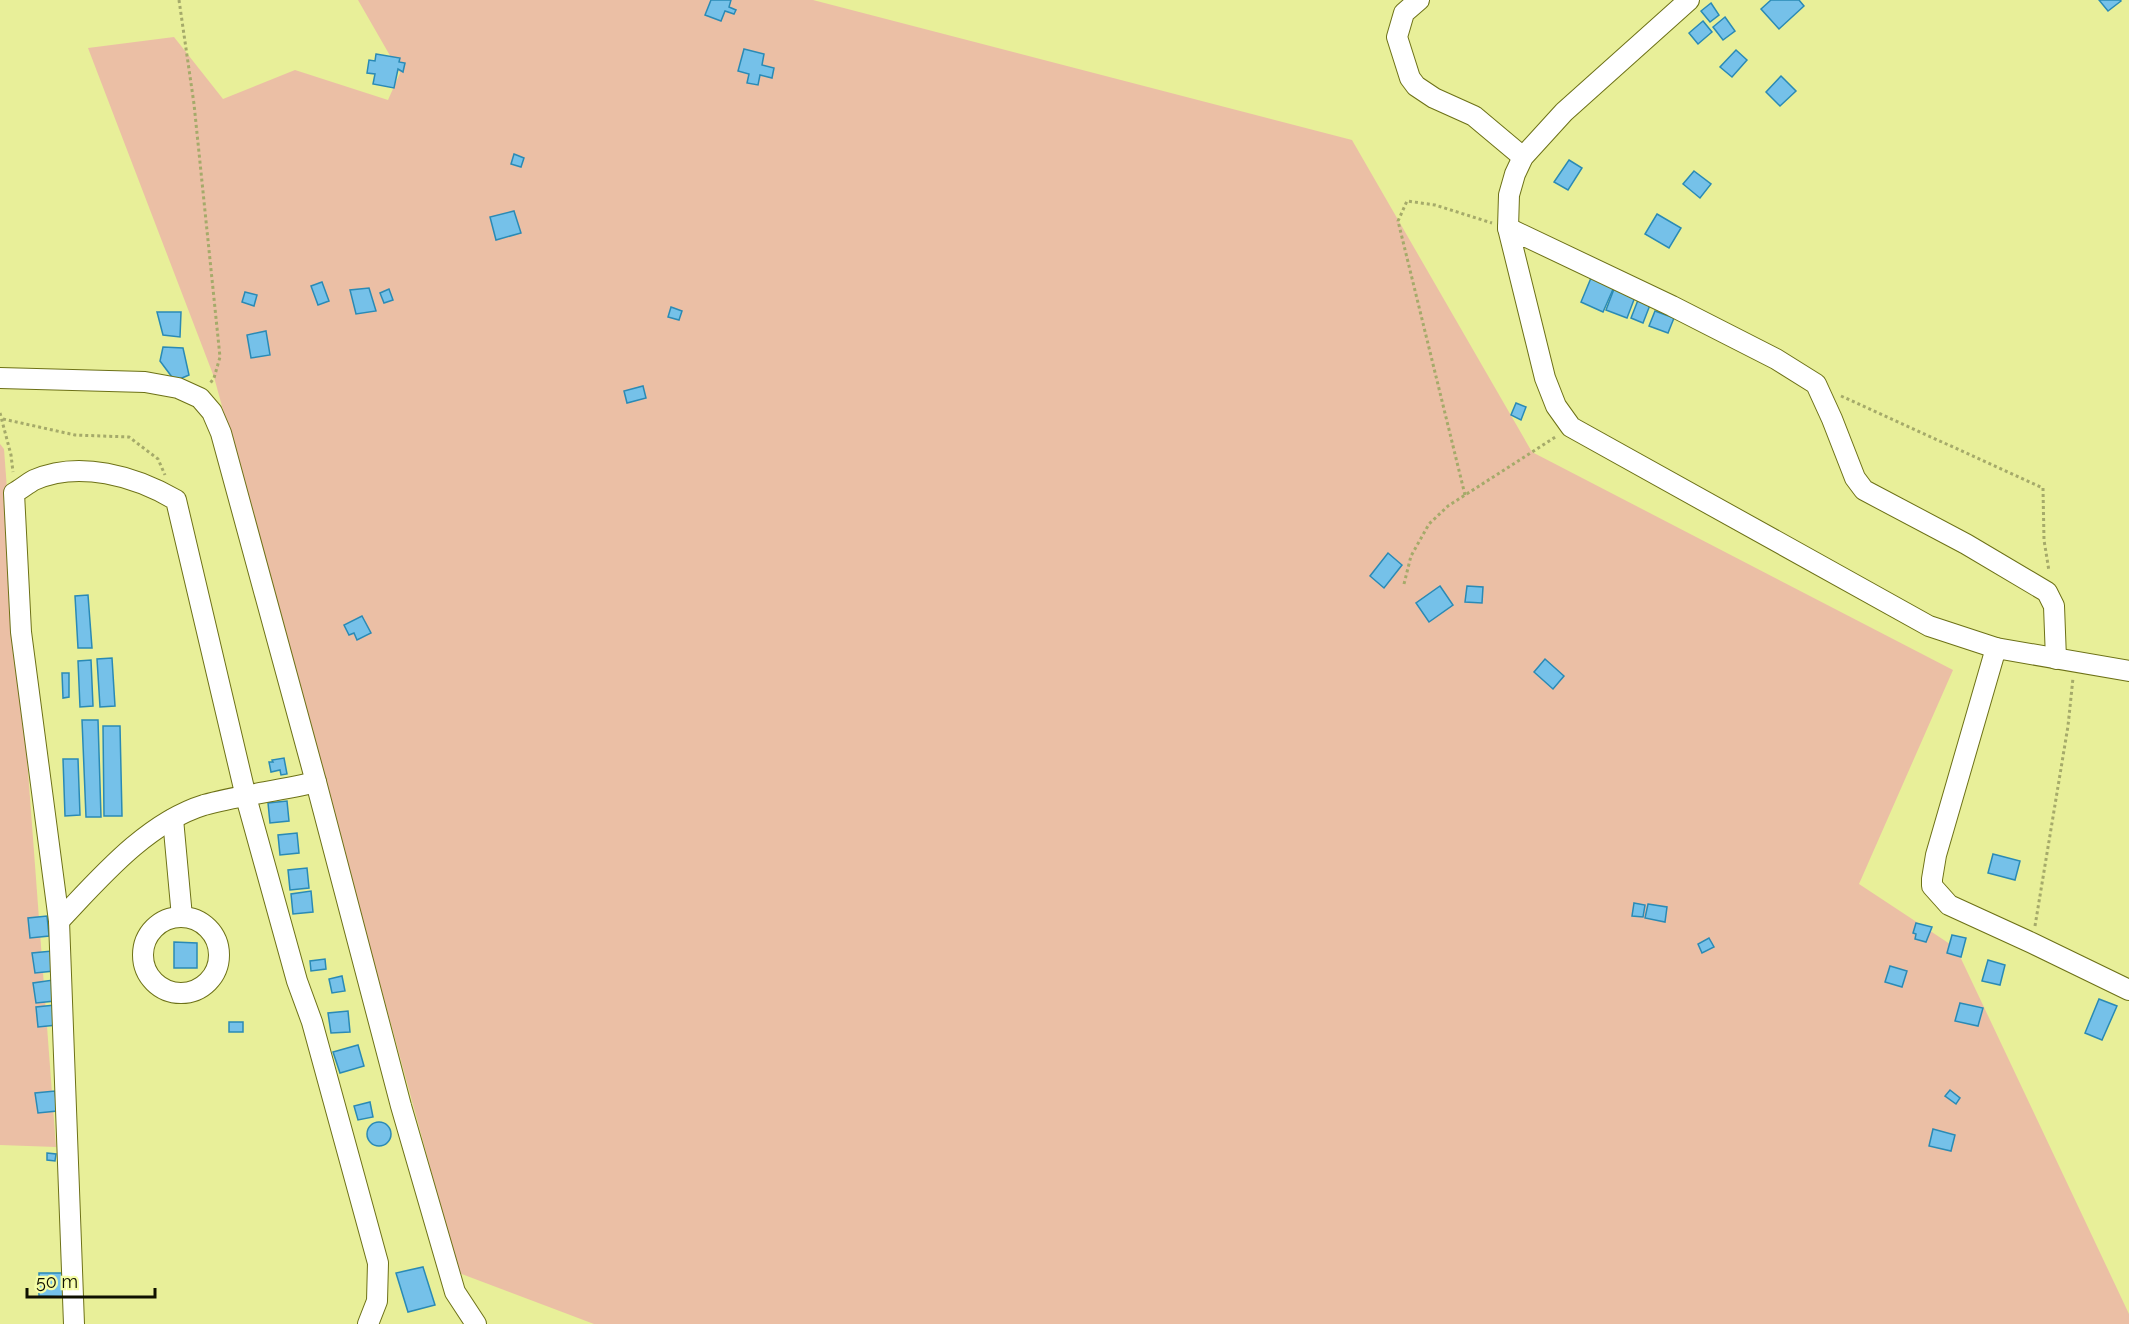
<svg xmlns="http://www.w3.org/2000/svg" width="2129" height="1324" viewBox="0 0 2129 1324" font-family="Raleway,sans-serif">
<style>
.green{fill:#ebbfa5}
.building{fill:#75c1e9;stroke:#2a8ab5;stroke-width:1.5}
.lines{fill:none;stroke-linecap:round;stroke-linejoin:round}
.minor-casing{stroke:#6d7117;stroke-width:22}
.path{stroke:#a5aa6a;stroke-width:3;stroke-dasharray:3 3;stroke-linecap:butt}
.minor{stroke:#fff;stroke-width:20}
</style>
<rect width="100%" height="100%" fill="#e8ef99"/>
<g class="green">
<polygon points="358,0 813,0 1352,140 1532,452 1953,670 1859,884 1956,948 2129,1314 2129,1324 594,1324 459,1273 214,377 88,48 174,37 223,99 295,70 388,100 400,73"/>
<polygon points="0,444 4,449 56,1147 0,1145"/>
</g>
<g class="building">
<polygon points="711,0 731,0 729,7 736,10 734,14 725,11 721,21 705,15"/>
<polygon points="1771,0 1799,0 1804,6 1779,29 1761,9"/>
<polygon points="2099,0 2120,0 2121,1 2108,11"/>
<polygon points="1711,3 1719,15 1710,22 1701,11"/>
<polygon points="1725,17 1735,31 1723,40 1713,27"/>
<polygon points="1703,21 1712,32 1698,44 1689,33"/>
<polygon points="744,49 764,54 762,65 774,68 772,78 760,75 758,85 747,83 749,74 738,71"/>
<polygon points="1736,50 1747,60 1732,77 1720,67"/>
<polygon points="376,54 400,58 399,62 405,63 403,72 398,69 394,88 373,84 375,74 367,73 369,60 375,61"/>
<polygon points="1781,76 1796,91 1780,106 1766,92"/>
<polygon points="514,154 524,158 521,167 511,164"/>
<polygon points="1569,160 1582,168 1568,190 1554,182"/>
<polygon points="1694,171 1711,184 1700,198 1683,184"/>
<polygon points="514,211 521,233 496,240 490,217"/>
<polygon points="1657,214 1681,228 1669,248 1645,234"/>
<polygon points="1591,278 1614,287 1603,312 1581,302"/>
<polygon points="322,282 329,301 318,305 311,286"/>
<polygon points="369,288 376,311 356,314 350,290"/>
<polygon points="389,289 393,300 384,303 380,293"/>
<polygon points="1614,289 1635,297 1627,318 1606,310"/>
<polygon points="245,292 257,295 254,306 242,302"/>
<polygon points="1638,300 1650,305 1643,323 1631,318"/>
<polygon points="671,307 682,311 679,320 668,317"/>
<polygon points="1655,311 1674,318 1668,333 1649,326"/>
<polygon points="157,312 181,312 180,337 163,335"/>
<polygon points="266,331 270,355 251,358 247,335"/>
<polygon points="163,347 183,348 189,375 175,381 160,361"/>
<polygon points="643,386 646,398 627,403 624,391"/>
<polygon points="1516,403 1526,407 1521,420 1511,415"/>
<polygon points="1388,553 1402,565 1384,588 1370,576"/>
<polygon points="1440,586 1453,605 1429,622 1416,603"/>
<polygon points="1467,586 1483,587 1482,603 1465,602"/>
<polygon points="88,595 92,648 78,648 75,596"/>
<polygon points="362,616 371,633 357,640 354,633 349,635 344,625"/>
<polygon points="112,658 115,706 100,707 97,659"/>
<polygon points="1545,659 1564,676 1553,689 1534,672"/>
<polygon points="91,660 93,706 80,707 78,661"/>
<polygon points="62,673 69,673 69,697 63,698"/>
<polygon points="82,720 98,720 101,817 86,817"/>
<polygon points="103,726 120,726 122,816 104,816"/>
<polygon points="284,758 287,774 281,775 280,770 271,772 269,762 273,762 272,760"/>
<polygon points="63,759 78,759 80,815 65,816"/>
<polygon points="287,801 289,821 270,823 268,803"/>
<polygon points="297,833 299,853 280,855 278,835"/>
<polygon points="1993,854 2020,861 2015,880 1988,873"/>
<polygon points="307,868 309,888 290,890 288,870"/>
<polygon points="311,891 313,912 293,914 291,894"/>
<polygon points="1634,903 1645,905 1643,917 1632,916"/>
<polygon points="1648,904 1667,907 1665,922 1645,918"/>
<polygon points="47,916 49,936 30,938 28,918"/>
<polygon points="1916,923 1932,927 1926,942 1915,939 1916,934 1913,933"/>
<polygon points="1952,935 1966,938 1961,957 1947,953"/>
<polygon points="1709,938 1714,947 1702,953 1698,944"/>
<polygon points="174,942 197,943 197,968 174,968"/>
<polygon points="52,951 54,971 35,973 32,953"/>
<polygon points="325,959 326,969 311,971 310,961"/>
<polygon points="1988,960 2005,965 2000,985 1982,981"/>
<polygon points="1890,966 1907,971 1902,987 1885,982"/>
<polygon points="342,976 345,991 332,993 329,979"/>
<polygon points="53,980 55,1001 36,1003 33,983"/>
<polygon points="2099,999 2117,1006 2102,1040 2085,1033"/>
<polygon points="1960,1003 1983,1008 1978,1026 1955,1021"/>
<polygon points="55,1005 57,1025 38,1027 36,1007"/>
<polygon points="348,1011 350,1032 331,1033 328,1013"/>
<rect x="229" y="1022" width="14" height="10"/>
<polygon points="358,1045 364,1066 340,1073 333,1052"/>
<polygon points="1950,1090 1960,1098 1956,1104 1945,1096"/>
<polygon points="55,1091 57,1111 38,1113 35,1093"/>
<polygon points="370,1102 373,1117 358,1120 354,1106"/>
<circle cx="379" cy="1134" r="12"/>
<polygon points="1933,1129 1955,1135 1951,1151 1929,1146"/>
<polygon points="47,1153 56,1154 55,1161 47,1160"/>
<polygon points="423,1267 435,1305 408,1312 396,1273"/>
<polygon points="39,1273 67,1273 66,1297 39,1296"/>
</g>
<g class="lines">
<g class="minor-casing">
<g id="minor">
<polyline points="1419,0 1404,13 1397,37 1410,78 1416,86 1434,98 1474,116 1523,157"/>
<polyline points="1508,228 1509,195 1515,174 1523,157 1564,112 1689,0"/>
<polyline points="0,378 145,382 178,388 200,398 212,412 221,433 316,782 401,1106 455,1292 476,1324"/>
<polyline points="1996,648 1929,626 1571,427 1556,406 1545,378 1508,228 1672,306 1776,359 1816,384 1832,419 1855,478 1864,490 1966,544 2047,592 2054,606 2056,659"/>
<polyline points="2129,671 1996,648 1936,855 1932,879 1932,886 1949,905 2032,943 2129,990"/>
<polyline points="173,819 182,917"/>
<circle cx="181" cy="955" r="38"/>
<path d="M 59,921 C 99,879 146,823 204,805 C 240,795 279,791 316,782"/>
<path d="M 74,1324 L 59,921 L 21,632 L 14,493 C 21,489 27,484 34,480 C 79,460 135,476 176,500 L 246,797 L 297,981 L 312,1022 L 378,1263 L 377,1301 L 368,1324"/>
</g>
</g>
<g class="path">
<polyline points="179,0 194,104 220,357 214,378 209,385"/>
<polyline points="1841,396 2043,488 2044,540 2049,571"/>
<polyline points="0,413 11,455 13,472"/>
<polyline points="3,419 75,435 129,437 158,459 165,475"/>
<polyline points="1465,495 1398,221 1407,201 1435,205 1492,223"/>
<polyline points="1404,584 1411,556 1429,524 1448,506 1557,436"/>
<polyline points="2035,926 2068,726 2073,678"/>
</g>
<use href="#minor" class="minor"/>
</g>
<path d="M27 1288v9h128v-9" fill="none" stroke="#0f1000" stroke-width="3"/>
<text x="36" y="1288" font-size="18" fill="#0f1000" stroke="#f5fda6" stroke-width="4.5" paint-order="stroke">50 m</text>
</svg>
